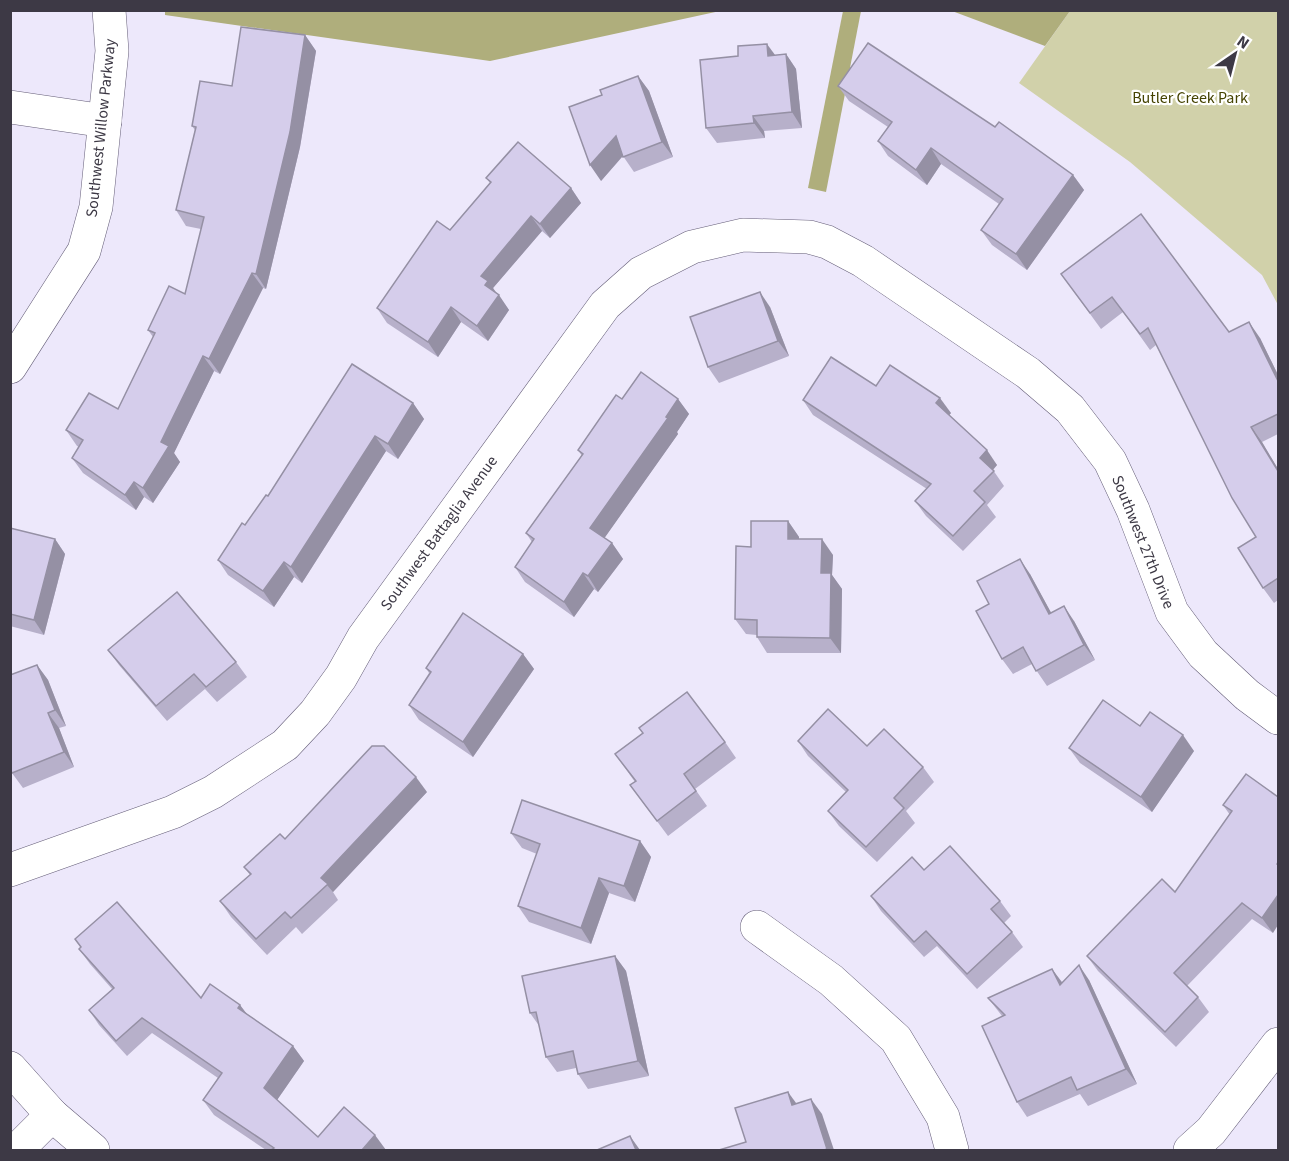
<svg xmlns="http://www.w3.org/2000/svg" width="1289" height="1161" viewBox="0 0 1289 1161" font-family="'Source Sans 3',sans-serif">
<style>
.green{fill:#d1d1aa}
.forest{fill:#afae7c}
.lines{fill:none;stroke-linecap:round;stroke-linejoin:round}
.minor-casing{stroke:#655e78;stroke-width:34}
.minor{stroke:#fff;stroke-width:33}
.wall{fill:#b7b0ca}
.shaded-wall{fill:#9590a4}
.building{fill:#d5cdeb;stroke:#9590a4;stroke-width:1.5}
.labels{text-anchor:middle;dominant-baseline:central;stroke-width:4.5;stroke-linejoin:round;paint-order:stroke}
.park-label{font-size:16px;fill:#454302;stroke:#fff}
.street-label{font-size:16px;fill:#3d3945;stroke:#fff}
</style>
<rect width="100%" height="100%" fill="#ede8fb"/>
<polygon class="green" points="1070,11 1278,11 1278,305 1262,275 1130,162 1019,83"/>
<g class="forest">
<polygon points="165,11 165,10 720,11 490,61 165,15"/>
<polygon points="843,11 861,11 826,192 808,188"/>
<polygon points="952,11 1070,11 1045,46"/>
</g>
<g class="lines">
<g class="minor-casing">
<g id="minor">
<polyline points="10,107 105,121"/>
<polyline points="10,367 84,251 96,207 112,51 109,10"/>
<polyline points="10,870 173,812 213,792 285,745 315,713 341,677 363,638 605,305 641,273 692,247 743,235 809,237 827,242 863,261 1028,373 1070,409 1110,461 1133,510 1172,612 1203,654 1247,695 1278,718"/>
<polyline points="757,927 831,980 896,1039 943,1117 952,1150"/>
<polyline points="10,1068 52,1115 93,1150"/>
<polyline points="17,1150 52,1115"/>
<polyline points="1190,1150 1211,1131 1278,1044"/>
</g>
</g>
<use href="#minor" class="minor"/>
</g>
<g class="wall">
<polygon points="305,35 316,51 300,147 266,289 263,288 220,374 214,371 174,453 180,462 153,503 144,497 136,510 83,473 72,458 79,447 77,446 66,430 118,409 153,337 148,330 185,294 201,229 186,226 176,210 195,130 192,126 232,86"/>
<polygon points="786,54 796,69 802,128 764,131 765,138 717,143 706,128 775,55"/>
<polygon points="638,76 649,91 673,157 634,172 623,156 601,181 602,95"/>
<polygon points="838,86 995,127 1073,175 1084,190 1027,270 992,245 981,230 999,204 941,164 927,185 888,156 878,141 888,127 849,101"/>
<polygon points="486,178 571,188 581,203 550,238 542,231 493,288 509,310 488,341 461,322 438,357 387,323 377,308 450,230 490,183"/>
<polygon points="1061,274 1229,332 1260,338 1278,375 1278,434 1262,442 1278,469 1278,600 1274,603 1263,588 1256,537 1156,345 1150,350 1123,312 1101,329"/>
<polygon points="770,307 789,356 719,383 708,367"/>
<polygon points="876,386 951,413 949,415 997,465 993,470 1004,486 987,505 996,517 963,551 926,516 915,501 927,489 813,415 803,400"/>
<polygon points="622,399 678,399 689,414 677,432 678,434 604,538 612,543 623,559 598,592 594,589 574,617 525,582 515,567 532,542 526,533 582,456 578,450"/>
<polygon points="413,403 424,419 398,459 386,451 302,583 294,577 274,607 228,575 218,560 268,496"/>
<polygon points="788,521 799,537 799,539 833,555 832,575 842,589 841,653 767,653 757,637 757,635 746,634 735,619 751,547"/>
<polygon points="10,528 55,539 65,554 44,635 10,626"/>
<polygon points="1030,574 1051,613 1074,621 1095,660 1047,686 1032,664 1013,674 1002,659 989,604"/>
<polygon points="108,650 236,662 247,677 217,702 205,689 167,721 119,665"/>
<polygon points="523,654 534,669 473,757 419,720 409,705 429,673 426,668"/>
<polygon points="37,665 48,680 66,726 59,728 74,767 23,788 12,773"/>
<polygon points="1140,726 1194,751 1152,812 1080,763 1069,748"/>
<polygon points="798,741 867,746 923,767 934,782 906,811 915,823 877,862 839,826 828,811 846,792 808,756"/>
<polygon points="725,742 736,758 695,789 707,806 668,836 630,785 635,782 615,754"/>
<polygon points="1246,774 1273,933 1252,919 1187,986 1198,997 1209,1012 1176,1047 1098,971 1087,956 1175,892 1230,815 1223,805"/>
<polygon points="427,792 333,892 338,900 302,934 296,927 267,955 231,917 220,901 250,875 244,867 285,839"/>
<polygon points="511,833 640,841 651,857 635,902 609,893 591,944 529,922 518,906 537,854 522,848"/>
<polygon points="924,870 1000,901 1011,916 1004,923 1012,932 1023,947 977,989 937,946 924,957 881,911 871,896"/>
<polygon points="75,939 201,998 240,1005 247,1014 293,1046 304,1061 277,1100 318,1137 386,1150 266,1150 214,1115 203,1100 218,1078 152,1033 127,1056 99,1025 89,1010 112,989 90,964 79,949 81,947"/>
<polygon points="615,956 626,971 649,1076 588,1089 578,1074 576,1068 557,1072 546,1057 540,1027 530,1013"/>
<polygon points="1052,969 1062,982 1089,980 1137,1084 1088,1106 1080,1094 1027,1117 1017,1102 1002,1016 988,998"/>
</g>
<g class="shaded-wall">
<polygon points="305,35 316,51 300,147 266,289 256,274"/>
<polygon points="767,44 778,59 768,56"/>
<polygon points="786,54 796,69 802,128 792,112"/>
<polygon points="638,76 649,91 673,157 662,142"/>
<polygon points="753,116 764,131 765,138 754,123"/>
<polygon points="616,136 627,151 601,181 590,165"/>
<polygon points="931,148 941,164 927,185 916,170"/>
<polygon points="1073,175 1084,190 1027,270 1016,254"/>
<polygon points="571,188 581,203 550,238 540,224"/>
<polygon points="531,216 542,231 493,288 498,296 485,285 481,276"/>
<polygon points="252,273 263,288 220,374 209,359"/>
<polygon points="760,292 770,307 789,356 778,341"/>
<polygon points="499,295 509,310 488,341 477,326"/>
<polygon points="451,307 461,322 438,357 428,342"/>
<polygon points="1249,322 1260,338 1278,375 1278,381"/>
<polygon points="203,356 214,371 174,453 180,462 153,503 143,488 161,442"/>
<polygon points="940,398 951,413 947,418 936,403"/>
<polygon points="678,399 689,414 677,432 678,434 601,543 590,528"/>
<polygon points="413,403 424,419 398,459 388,444"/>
<polygon points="1251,427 1262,442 1278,469 1278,471"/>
<polygon points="375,436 386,451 302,583 291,567"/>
<polygon points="987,450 997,465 990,473 980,458"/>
<polygon points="134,482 144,497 136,510 125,495"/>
<polygon points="788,521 799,537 799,554 788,539"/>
<polygon points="55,539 65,554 44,635 34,620"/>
<polygon points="822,539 833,555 832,575 842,589 841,653 830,638 821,573"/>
<polygon points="612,543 623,559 598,592 588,576"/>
<polygon points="1020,559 1030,574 1060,629 1049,614"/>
<polygon points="284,562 294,577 274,607 263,591"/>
<polygon points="583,573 594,589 574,617 564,602"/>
<polygon points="1064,606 1074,621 1095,660 1084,645"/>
<polygon points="523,654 534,669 473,757 463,742"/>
<polygon points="37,665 48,680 66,726 55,710"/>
<polygon points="48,713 59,728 74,767 64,752"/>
<polygon points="1183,735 1194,751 1152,812 1141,797"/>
<polygon points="416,777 427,792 333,892 321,878"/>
<polygon points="640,841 651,857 635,902 624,886"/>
<polygon points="599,878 609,893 591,944 581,928"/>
<polygon points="1278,895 1278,925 1273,933 1262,918"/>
<polygon points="615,956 626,971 649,1076 638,1061"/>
<polygon points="1079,965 1089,980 1137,1084 1126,1069"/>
<polygon points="1052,969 1063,984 1060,985"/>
<polygon points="240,1005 251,1020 238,1008"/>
<polygon points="293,1046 304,1061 275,1103 264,1088"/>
<polygon points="788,1092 799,1107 792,1105"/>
<polygon points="811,1099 822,1114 834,1150 828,1150 827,1149"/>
<polygon points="375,1135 386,1150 362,1150"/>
<polygon points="630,1136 640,1150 636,1150"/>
</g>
<g class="building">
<polygon points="241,27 305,35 290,132 256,274 252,273 209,359 203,356 161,442 169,446 143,488 134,482 125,495 72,458 83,440 66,430 89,393 118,409 155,333 148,330 169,286 185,294 204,217 176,210 196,127 192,126 200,81 232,86"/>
<polygon points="868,43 995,127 999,122 1073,175 1016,254 981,230 1003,199 931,148 916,170 878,141 892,122 838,86"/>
<polygon points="767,44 768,56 786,54 792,112 753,116 754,123 706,128 700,60 738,56 738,46"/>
<polygon points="638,76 662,142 623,157 616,136 590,165 569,107 602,95 600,90"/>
<polygon points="518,142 571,188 540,224 531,216 481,276 488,281 485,285 499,295 477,326 451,307 428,342 377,308 437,221 450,230 491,182 486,178"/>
<polygon points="1141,214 1229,332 1249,322 1278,381 1278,414 1251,427 1278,471 1278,578 1263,588 1238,548 1256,537 1232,498 1148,328 1140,334 1112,297 1090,313 1061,274"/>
<polygon points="760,292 778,341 708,367 690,317"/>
<polygon points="831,357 876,386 890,365 940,398 936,403 987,450 980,458 994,471 974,491 985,502 953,536 915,501 931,484 803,400"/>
<polygon points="352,364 413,403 388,444 375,436 291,567 284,562 263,591 218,560 242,523 245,525 266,495 268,496"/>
<polygon points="641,372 678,399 666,417 668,418 590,528 612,543 588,576 583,573 564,602 515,567 534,539 526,533 583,454 578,450 616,395 622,399"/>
<polygon points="751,521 788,521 788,539 822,539 821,573 831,573 830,638 757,637 757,620 735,619 736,546 751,547"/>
<polygon points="10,528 55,539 34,620 10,614"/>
<polygon points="1020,559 1049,614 1064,606 1084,645 1036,671 1023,647 1002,659 976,611 989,604 977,581"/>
<polygon points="177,592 236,662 206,687 194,674 156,706 108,650"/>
<polygon points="463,613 523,654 463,742 409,705 431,672 426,668"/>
<polygon points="37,665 55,710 48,713 64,752 12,773 10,768 10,675"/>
<polygon points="687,692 725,742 684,774 696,791 657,821 630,785 636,781 615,754 643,733 639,728"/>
<polygon points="1103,700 1140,726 1150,712 1183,735 1141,797 1069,748"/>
<polygon points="828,709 867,746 884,729 923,767 894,798 904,808 866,847 828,811 848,790 798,741"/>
<polygon points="372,746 384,746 416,777 321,878 328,884 291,918 285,912 256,939 220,901 251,874 244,867 280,834 285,839"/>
<polygon points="1246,774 1278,797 1278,862 1277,864 1278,865 1278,895 1262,918 1242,903 1174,973 1198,997 1165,1032 1087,956 1162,879 1175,892 1232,811 1223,805"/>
<polygon points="522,800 640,841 624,886 599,878 581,928 518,906 540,844 511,833"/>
<polygon points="950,846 1000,901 991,909 1012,932 967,974 926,931 914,942 871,896 912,857 924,870"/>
<polygon points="117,902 201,998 210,984 240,1005 238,1008 293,1046 264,1088 318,1137 344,1107 375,1135 362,1150 271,1150 274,1148 203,1100 222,1073 142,1018 116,1041 89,1010 114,988 79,949 81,947 75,939"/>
<polygon points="615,956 638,1061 578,1074 573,1051 546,1057 536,1012 530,1013 522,976"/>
<polygon points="1079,965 1126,1069 1077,1090 1071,1077 1017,1102 982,1026 1005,1015 988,998 1052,969 1060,985"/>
<polygon points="788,1092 792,1105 811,1099 827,1149 824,1150 719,1150 746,1142 735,1108"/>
<polygon points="630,1136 636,1150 597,1150"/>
</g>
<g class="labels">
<g class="park-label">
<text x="1190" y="98">Butler Creek Park</text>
</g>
<g class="street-label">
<text transform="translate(101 128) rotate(-84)">Southwest Willow Parkway</text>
<text transform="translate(439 533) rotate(-54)">Southwest Battaglia Avenue</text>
<text transform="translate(1143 542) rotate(68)">Southwest 27th Drive</text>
</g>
</g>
<rect width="1289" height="1161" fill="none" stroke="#3d3945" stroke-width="24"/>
<g transform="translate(1235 54) rotate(35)" stroke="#ffffff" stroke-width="4.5" paint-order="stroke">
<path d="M0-4.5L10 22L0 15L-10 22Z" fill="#3d3945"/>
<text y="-9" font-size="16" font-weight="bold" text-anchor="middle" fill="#3d3945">N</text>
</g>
</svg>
